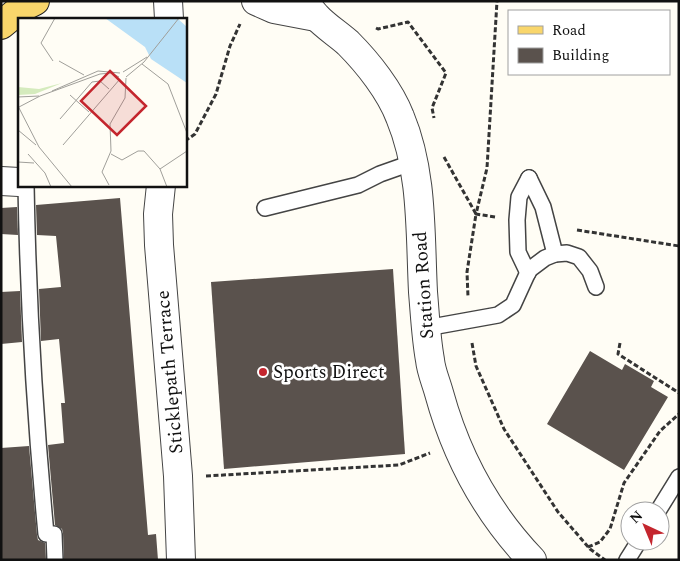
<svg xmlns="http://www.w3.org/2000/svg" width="680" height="561" viewBox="0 0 680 561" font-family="Spectral,serif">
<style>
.building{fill:#5a524d}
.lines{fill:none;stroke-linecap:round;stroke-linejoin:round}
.service-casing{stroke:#444;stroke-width:18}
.minor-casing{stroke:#444;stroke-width:30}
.primary-casing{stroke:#222;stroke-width:30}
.path{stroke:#333;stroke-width:3;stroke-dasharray:5 2.5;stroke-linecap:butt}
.service{stroke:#fff;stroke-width:15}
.minor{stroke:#fff;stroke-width:28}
.primary{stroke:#f9d66b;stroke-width:28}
.poi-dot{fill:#c4262e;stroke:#fff;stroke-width:2}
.labels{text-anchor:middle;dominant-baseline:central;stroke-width:5;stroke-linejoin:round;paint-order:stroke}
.street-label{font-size:19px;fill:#111;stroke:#fff}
.poi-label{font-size:19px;fill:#111;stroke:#fff;text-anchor:start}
.inset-road{fill:none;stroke:#a09f9a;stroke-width:1}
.view{fill:#c4262e;fill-opacity:0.15;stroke:#c4262e;stroke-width:2.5}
.inset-edge{fill:none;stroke:#111;stroke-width:2.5}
</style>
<rect width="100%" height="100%" fill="#fffdf5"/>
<g class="building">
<polygon points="120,198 148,535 156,534 158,560 64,560 63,533 62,529 55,525 48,445 64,443 61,403 65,403 59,339 41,341 39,289 61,287 56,236 37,235 36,205"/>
<polygon points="17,207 18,235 1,234 1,208"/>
<polygon points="393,269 405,454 224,469 211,282"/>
<polygon points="20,291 22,342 1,344 1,292"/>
<polygon points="590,351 622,370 625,364 654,381 651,387 668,397 624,470 547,424"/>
<polygon points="29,446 37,535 38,540 45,543 46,560 1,560 1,448"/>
</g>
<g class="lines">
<g class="service-casing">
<g id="service">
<polyline points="529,178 543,207 555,254"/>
<path d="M 26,185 C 28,302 35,418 46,534 L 54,534 L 55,560"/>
<polyline points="265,208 358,185 380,174 414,162"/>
<polyline points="528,273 518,252 517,220 519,197 529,178"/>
<polyline points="426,328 498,315 513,305 529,270 545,258 555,254 567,253 579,257 590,271 596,287"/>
<polyline points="658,511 679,477"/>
<polyline points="627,560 639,541"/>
</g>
</g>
<g class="minor-casing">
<g id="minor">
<polyline points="168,1 169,19"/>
<polyline points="256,1 274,9 316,17"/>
<path d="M 304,1 C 308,6 312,12 316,16 C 325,26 338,34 348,43 C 368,63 390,91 400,117 C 423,172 420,233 423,292 C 425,315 426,338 430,360 C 431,371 436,382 439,393 C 456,455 487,513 532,560"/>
<polyline points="1,181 19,182"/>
<polyline points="161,185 158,214 159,245 178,476 181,560"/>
</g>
</g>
<g class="primary-casing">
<polyline id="primary" points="1,25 23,7 35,1"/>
</g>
<g class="path">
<polyline points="376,28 378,29 408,22 446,73 432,108 434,118"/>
<polyline points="185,141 195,134 216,94 230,46 240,24"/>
<polyline points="444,157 476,214 467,272 468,297"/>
<polyline points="495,217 476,214 487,168 497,1"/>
<polyline points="577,230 679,246"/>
<polyline points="472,343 476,366 504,429 558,512 590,549 605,560"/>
<polyline points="620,343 618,354 679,393"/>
<polyline points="206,476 399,465 430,453"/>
<polyline points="588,547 600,542 610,529 624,483 660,431 679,414"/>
</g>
<use href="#service" class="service"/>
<use href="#minor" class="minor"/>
<use href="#primary" class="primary"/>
</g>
<circle class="poi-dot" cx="263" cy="372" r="5"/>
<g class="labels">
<g class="street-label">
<text transform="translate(424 285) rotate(-94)">Station Road</text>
<text transform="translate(170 372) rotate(-95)">Sticklepath Terrace</text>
</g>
<g class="poi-label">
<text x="273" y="372">Sports Direct</text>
</g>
</g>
<g transform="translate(18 18)">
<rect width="169" height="169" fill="#fffdf5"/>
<path d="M 44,65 L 17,76 L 0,77 L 0,69 L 21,71 Z" fill="#d5ebbd"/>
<path d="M 87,0 L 159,0 L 169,9 L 169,65 L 133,41 L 127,29 Z" fill="#b9e0f7"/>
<path class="inset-road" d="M 35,43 L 23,25 L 37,0M 41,43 L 66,57M 124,46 L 150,66 L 169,115M 105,54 L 129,39M 108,59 L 126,44 L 161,0M 34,73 L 80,53 L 102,55M 52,77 L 71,94M 0,79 L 21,78M 0,88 L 21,129 L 54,169M 1,89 L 22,78 L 82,56 L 93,55 L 101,59M 42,101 L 74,64 L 82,63 L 91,71M 0,112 L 18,127M 45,127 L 102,61M 10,136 L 27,155 L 33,169M 93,136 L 104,142 L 120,133 L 126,133 L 142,151M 0,144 L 16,145M 142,151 L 169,133M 142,151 L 149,169M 91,167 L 84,154 L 93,133 L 92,106 L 107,80 L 108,60"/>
<path class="view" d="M 92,53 L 128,88 L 99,117 L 63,83 Z"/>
<rect width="169" height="169" class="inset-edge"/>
</g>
<rect width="680" height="561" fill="none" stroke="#111111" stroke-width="5"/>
<rect x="508" y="10" width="162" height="65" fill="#ffffff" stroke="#a0a0a0"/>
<rect x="518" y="26" width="25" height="8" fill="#f9d66b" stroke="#a0a0a0"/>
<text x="552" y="35" font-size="15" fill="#111111">Road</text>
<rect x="518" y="48" width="25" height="15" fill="#5a524d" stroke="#a0a0a0"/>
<text x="552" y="60" font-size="15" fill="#111111">Building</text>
<g transform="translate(645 526) rotate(316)"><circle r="24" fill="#ffffff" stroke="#a0a0a0"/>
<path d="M0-4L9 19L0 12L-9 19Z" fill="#c4262e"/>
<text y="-8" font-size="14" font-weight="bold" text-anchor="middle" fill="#111111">N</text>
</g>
</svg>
